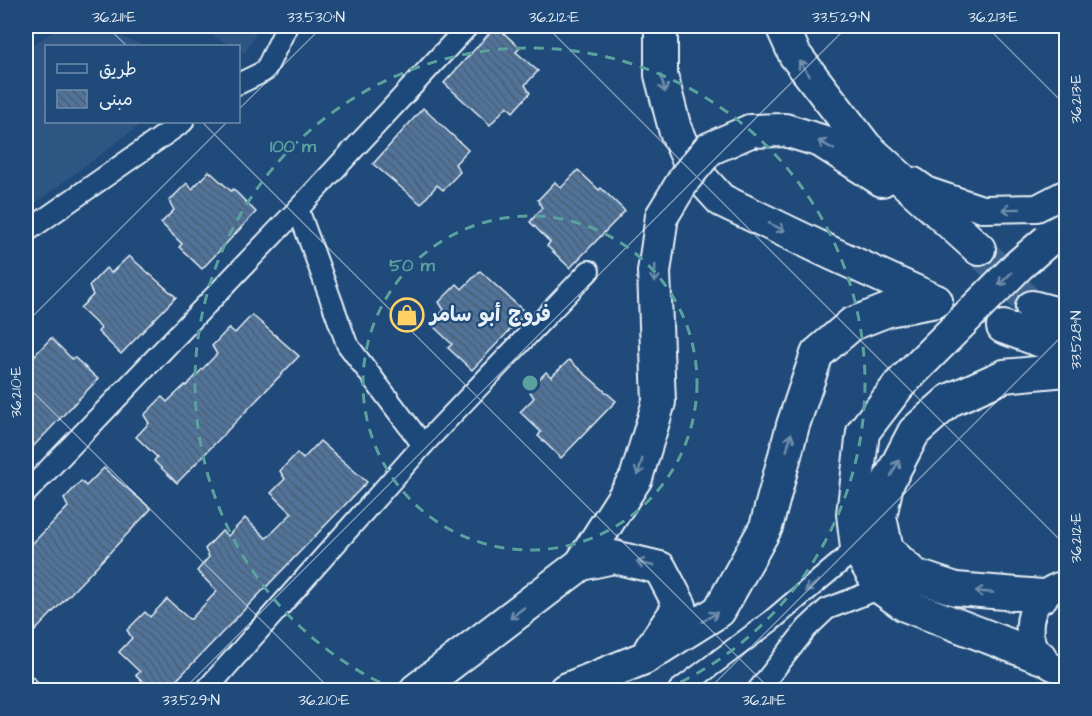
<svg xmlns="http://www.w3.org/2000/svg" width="1092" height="716" viewBox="0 0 1092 716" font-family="'Architects Daughter','Playpen Sans Arabic',sans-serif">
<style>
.built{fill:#2e5683}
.building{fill:url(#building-back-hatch);stroke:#e8f1f8;stroke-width:1.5}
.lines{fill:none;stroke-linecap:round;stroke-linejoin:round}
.primary-tunnel{stroke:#3d638d;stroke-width:32;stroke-dasharray:32 16;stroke-linecap:butt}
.minor-casing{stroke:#e8f1f8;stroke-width:24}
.tertiary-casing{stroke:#e8f1f8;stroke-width:30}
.primary-casing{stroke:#e8f1f8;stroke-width:36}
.minor{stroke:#1f4a7a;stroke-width:20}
.tertiary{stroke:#1f4a7a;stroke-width:26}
.primary{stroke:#1f4a7a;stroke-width:32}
.primary-bridge-casing{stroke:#e8f1f8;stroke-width:36;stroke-linecap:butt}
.primary-bridge{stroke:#1f4a7a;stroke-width:32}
.oneway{stroke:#6f8dac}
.ticks{fill:none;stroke:#e8f1f8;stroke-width:1.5;stroke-opacity:0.45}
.ring{fill:none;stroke:#5ba19e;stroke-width:3;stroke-dasharray:10 8}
.labels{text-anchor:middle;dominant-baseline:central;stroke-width:4.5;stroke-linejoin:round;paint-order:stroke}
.poi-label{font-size:20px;font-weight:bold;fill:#e8f1f8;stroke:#1f4a7a;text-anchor:start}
.centre{fill:#5ba19e;stroke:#1f4a7a;stroke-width:3}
.ring-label{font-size:18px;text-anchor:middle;font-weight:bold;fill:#5ba19e;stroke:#1f4a7a;stroke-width:4.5;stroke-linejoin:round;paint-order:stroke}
.neatline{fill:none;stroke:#e8f1f8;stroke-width:2}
.ticks-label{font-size:15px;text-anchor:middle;fill:#e8f1f8}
</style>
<defs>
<pattern id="building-back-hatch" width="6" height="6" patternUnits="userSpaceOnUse" patternTransform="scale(1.5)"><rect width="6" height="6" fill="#517399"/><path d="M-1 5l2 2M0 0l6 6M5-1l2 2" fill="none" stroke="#4c5e72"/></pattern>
</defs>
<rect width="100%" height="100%" fill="#1f4a7a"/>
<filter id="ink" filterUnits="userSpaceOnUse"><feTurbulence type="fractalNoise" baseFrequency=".0167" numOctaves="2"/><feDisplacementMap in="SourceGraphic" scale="12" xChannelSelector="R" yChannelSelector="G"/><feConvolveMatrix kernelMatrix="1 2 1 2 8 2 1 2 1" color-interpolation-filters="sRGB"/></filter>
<g filter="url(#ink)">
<g class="built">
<polygon points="60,26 93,26 145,46 46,46 46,122 144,122 26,210 26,50"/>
<polygon points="193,26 260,26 245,53 239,49 238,46 233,46"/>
</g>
<g class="building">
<polygon points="496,26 520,48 516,52 538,71 525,85 530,93 513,112 507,106 490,125 444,83"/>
<polygon points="423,108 468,150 455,164 460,172 443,190 437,185 421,204 373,164"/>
<polygon points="578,170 599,190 601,188 625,211 570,268 547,246 550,242 530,222 542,208 538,200 555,182 561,188"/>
<polygon points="209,171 231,191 233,189 256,212 202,269 179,247 182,244 161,223 174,210 169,201 187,183 192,189"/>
<polygon points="129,256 176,297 121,354 98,332 101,328 80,308 93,295 89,286 106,268 111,273"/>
<polygon points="480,271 526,313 472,370 448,348 452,344 431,324 444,310 439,302 457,284 462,289"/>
<polygon points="252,315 299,356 177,483 154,461 157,457 136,437 149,423 144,415 162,397 167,402 185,385 186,386 217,354 212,346 229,328 235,333"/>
<polygon points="51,338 72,359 74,357 98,379 26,454 26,349 34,356"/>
<polygon points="569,360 616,401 561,458 538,436 541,432 520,412 534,398 529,390 546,372 551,377"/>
<polygon points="320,441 367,482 167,690 152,690 136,675 140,672 119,652 132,638 127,630 145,612 150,617 167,599 189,619 191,619 217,591 197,571 209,557 205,549 222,531 228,536 245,518 266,538 268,537 292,513 271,493 285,479 280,471 297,453 303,459"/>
<polygon points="104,468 151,509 35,631 26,621 26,550 68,507 64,499 81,481 86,486"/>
</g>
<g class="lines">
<polyline class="primary-tunnel" points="979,249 1032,307"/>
<g class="minor-casing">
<g id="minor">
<polyline points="238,84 265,71 287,26"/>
<polyline points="298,209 347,344 423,445"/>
<polyline points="26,232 183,122"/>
<polyline points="26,493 298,209 468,26"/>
<polyline points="26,686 30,690"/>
<polyline points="206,690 423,445 589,271"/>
<polyline points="679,690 771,621 857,548"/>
<polyline points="758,690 807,628 827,609 881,588"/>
</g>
</g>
<g class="tertiary-casing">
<g id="tertiary">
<polyline points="914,181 928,191 982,209 1037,208 1066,193"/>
<path d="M 1066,584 C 1018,594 1017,662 1066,671"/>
</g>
</g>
<g class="primary-casing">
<g id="primary">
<polyline points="661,26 661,75 675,129 692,168 721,200 831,253 936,301"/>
<polyline points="782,26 795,55 866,147 979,249"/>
<polyline points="750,131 785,130 821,141 882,180"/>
<polyline points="1032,307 1066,316"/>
<polyline points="1003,327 1066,350"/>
<polyline points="899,385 863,432 853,514 857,548 881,588 905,605 1040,657"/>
<polyline points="581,564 614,557 660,568 680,606 651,648"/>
<polyline points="1042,596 956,589 914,575 887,550 880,517 887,484 914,432 950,400 1004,376 1066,370"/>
<polyline points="416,690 581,564 636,478 659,402 654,272 662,216"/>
<polyline points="565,690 644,658 719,611 766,527 793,425 817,354 852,324 888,310 936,301"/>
</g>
</g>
<use href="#minor" class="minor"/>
<use href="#tertiary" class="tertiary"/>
<use href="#primary" class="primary"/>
<g class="primary-bridge-casing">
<g id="primary-bridge">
<polyline points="662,216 685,178 709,149 750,131"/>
<polyline points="899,385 1019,265 1048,240"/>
</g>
</g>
<use href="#primary-bridge" class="primary-bridge"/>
</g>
<defs><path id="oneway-shaft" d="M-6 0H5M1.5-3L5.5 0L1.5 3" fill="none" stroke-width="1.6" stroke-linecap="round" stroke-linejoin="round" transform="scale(1.5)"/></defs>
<g class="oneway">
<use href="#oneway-shaft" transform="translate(804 68) rotate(-126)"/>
<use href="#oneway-shaft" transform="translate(663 84) rotate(76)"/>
<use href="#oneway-shaft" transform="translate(826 145) rotate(-151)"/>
<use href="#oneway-shaft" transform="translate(1011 209) rotate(179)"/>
<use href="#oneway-shaft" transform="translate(777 227) rotate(26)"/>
<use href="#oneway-shaft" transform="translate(655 274) rotate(92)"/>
<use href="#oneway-shaft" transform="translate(1005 279) rotate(135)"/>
<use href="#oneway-shaft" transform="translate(789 442) rotate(-75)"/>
<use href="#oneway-shaft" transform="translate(640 467) rotate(106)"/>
<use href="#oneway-shaft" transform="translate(895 468) rotate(-63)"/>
<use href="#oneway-shaft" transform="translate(645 564) rotate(-167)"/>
<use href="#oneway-shaft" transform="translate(812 586) rotate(140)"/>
<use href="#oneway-shaft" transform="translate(984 592) rotate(-175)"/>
<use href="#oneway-shaft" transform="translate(517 613) rotate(142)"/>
<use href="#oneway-shaft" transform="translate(710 617) rotate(-32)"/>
</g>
</g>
<path class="ticks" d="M 106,26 L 127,46M 546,26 L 1066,546M 986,26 L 1066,106M 238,110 L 323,26M 202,122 L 771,690M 26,323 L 227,122M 26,385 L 331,690M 183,690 L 848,26M 708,690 L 1066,332"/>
<g class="ring">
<circle cx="530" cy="383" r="167"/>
<path d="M396 690A335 335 0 1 1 664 690"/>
</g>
<defs>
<g id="shop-ring" transform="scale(1.725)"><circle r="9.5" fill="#1f4a7a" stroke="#ffd166" stroke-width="1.5"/><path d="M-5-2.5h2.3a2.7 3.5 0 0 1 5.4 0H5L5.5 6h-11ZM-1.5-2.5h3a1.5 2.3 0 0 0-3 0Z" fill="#ffd166"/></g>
</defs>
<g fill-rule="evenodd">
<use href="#shop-ring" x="407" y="315"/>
</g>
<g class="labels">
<g class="poi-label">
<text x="430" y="315">فروج أبو سامر</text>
</g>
</g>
<circle cx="530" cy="383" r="9" class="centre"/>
<g class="ring-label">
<text x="293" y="152">100 m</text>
<text x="412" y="271">50 m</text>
</g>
<rect width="1092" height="716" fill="none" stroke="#1f4a7a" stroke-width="66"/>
<rect x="45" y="45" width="195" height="78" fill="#1f4a7a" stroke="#6f8dac" stroke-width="1.5"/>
<rect x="57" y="64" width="30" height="9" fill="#1f4a7a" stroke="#6f8dac" stroke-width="1.5"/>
<text x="99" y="75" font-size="18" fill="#e8f1f8">طريق</text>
<rect x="57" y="90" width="30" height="18" fill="url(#building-back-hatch)" stroke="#6f8dac" stroke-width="1.5"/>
<text x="99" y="105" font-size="18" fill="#e8f1f8">مبنى</text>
<rect x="33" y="33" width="1026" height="650" class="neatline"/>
<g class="ticks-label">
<text x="114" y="22">36.211°E</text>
<text x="316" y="22">33.530°N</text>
<text x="554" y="22">36.212°E</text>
<text x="841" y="22">33.529°N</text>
<text x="993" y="22">36.213°E</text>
<text transform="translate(1076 99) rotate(-90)" y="5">36.213°E</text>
<text transform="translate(1076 340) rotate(-90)" y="5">33.528°N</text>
<text transform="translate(16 392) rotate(-90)" y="5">36.210°E</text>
<text transform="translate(1076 538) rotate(-90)" y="5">36.212°E</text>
<text x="191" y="705">33.529°N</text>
<text x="324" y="705">36.210°E</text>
<text x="764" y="705">36.211°E</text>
</g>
</svg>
